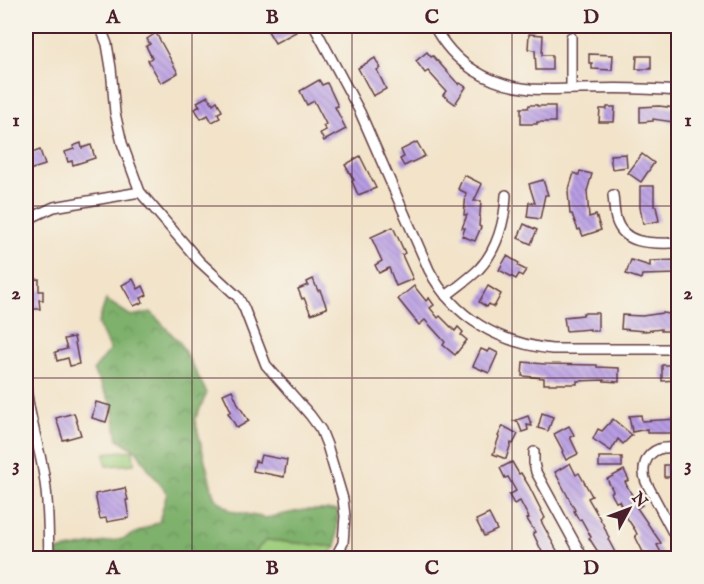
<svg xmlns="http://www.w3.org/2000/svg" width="704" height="584" viewBox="0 0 704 584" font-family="'IM FELL English',serif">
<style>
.grass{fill:#9ece7d;stroke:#747654;stroke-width:1.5}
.forest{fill:url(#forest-crowns);stroke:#64684c;stroke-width:1.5}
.building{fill:url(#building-back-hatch)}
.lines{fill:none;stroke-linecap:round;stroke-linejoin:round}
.street-casing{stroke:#633c43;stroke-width:12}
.street{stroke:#fff;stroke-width:9}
.grid{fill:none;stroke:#4a1f2b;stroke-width:1.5;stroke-opacity:0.55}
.neatline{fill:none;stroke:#4a1f2b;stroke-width:2}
.grid-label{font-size:20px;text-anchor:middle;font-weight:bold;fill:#4a1f2b}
</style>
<defs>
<pattern id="forest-crowns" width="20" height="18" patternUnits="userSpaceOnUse" patternTransform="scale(1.5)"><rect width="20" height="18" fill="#7eb16c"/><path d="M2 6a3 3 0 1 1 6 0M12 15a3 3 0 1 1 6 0" fill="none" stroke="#698f59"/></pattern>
<pattern id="building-back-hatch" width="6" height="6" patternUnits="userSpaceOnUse" patternTransform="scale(1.5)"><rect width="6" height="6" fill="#b89de4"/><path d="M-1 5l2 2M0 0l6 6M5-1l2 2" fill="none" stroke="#987fb9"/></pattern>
</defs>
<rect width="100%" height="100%" fill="#f7f3e8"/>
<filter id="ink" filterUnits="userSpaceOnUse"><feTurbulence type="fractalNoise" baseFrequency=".0167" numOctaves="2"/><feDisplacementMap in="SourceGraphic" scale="12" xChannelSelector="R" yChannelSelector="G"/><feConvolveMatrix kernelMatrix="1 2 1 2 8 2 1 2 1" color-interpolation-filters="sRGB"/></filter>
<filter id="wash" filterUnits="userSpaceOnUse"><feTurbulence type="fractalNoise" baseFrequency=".008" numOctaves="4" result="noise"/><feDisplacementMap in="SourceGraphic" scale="24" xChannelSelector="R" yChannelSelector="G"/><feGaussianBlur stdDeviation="1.35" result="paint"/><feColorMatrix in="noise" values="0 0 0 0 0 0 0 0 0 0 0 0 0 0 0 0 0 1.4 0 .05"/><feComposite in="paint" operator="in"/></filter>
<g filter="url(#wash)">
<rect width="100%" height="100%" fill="#f2e3c9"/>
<g class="grass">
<polygon points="133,450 134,464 106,466 105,453"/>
<polygon points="267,540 336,547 326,558 255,558 257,549"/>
</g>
<polygon class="forest" points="106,300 131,316 151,312 180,343 207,393 195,420 214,497 231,511 266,518 304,510 338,510 336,547 267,540 257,549 255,558 56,558 56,551 123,539 159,522 167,493 150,471 137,451 118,439 111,403 93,371 110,350 98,324"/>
<g id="blocks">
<g class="building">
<polygon points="265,26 293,26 296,32 275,43"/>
<polygon points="156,33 178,73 161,83 148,60 152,58 146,46 150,44 147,39"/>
<polygon points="529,34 543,35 542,55 552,55 552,70 536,70 535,50 528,49"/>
<polygon points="427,52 431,57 433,56 459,85 460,83 466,87 455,104 443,95 446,91 428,71 425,73 416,61"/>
<polygon points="589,54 613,55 612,70 592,69 592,63 589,63"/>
<polygon points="637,56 651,56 651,69 636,69"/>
<polygon points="375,58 380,68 377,70 386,89 373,96 358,68"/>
<polygon points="319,80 322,85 327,83 331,91 338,106 335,107 346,129 324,141 320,133 326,130 323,126 326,124 314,101 307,105 300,91"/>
<polygon points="208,96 213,104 217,101 222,111 218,113 220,118 212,122 208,115 201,119 195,109 200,106 197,102"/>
<polygon points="529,105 537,105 537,106 555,106 555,122 537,122 537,124 521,124 521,108 528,108"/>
<polygon points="659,106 675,108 673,122 653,119 653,121 640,122 640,107"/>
<polygon points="607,107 615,107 614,122 599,122 600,109 607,109"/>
<polygon points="417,142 425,156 404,166 400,159 404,157 401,150"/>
<polygon points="81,143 82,148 91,145 95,158 73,165 72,161 68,162 65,152 74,149 73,146"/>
<polygon points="40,150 45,165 26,171 26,155"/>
<polygon points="626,154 627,167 612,169 610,155"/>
<polygon points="642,154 654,163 641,182 628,173"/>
<polygon points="360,156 376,188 358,195 352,181 354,180 345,165"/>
<polygon points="580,171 592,174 587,191 589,217 596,215 601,230 583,236 580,229 578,230 572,214 570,214 568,192 574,173 579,175"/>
<polygon points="464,175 482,184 474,201 481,201 479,226 481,227 475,241 462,236 465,228 462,228 467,215 464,215 466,193 458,189"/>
<polygon points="543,180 548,195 545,195 540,219 527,217 529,202 535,203 529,184"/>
<polygon points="640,186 654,186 654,206 656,206 659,221 643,224 640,207"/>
<polygon points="524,224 537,230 531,244 518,238"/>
<polygon points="393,227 405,253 402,255 413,279 396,286 389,268 379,273 375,265 382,261 371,237"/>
<polygon points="507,256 519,263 518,266 526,270 522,276 519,274 516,279 499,270"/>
<polygon points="631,260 650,266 650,261 678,260 678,274 642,275 641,279 626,274"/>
<polygon points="39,279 39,291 43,291 43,300 39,300 40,309 27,309 26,280"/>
<polygon points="133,279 138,289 143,286 147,295 141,298 143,302 134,306 122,285"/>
<polygon points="313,279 318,291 320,290 327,308 311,314 304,298 302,299 298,289 308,285 307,282"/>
<polygon points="414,286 426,301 429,298 434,305 430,308 438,318 440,316 455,331 458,327 463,332 461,335 467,340 455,355 443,345 445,342 425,320 419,325 398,299"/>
<polygon points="488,286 501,294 494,307 489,304 487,307 479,302"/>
<polygon points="583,313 598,313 598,331 590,331 590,329 566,331 564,317 583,315"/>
<polygon points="663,313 677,315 677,331 661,331 661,329 645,331 621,329 622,315 642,316"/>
<polygon points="74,337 79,364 70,366 68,358 57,361 55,352 67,349 64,339"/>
<polygon points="481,349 488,352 490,349 498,353 489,373 473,366"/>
<polygon points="523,362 544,364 597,365 597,367 619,368 619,382 604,381 604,380 577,381 577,384 544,384 544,378 522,376"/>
<polygon points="662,365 677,365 677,380 662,381"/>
<polygon points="232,390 239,406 249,421 237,428 228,413 231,411 223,394"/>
<polygon points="96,402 111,406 106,422 92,418"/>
<polygon points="74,413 81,435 63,440 56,418"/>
<polygon points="542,413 553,417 548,431 538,428"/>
<polygon points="641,415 642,421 678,419 678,433 647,433 647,429 632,432 629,416"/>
<polygon points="528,416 532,426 527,425 528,430 522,432 518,422 514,421"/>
<polygon points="613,419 632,435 623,444 618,439 611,451 593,439 598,429 602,431"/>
<polygon points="503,426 518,434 513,444 511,443 506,459 493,454 499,437 498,436"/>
<polygon points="569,426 574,435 570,437 578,454 566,460 562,452 563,451 554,434"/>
<polygon points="261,455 287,460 284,477 253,471 255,461 259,462"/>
<rect x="599" y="457" width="23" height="10"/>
<polygon points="512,462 519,474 521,473 529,486 545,518 541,521 561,558 545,558 533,533 535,532 527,519 529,518 520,501 514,504 509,495 516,491 508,477 505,478 500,468"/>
<polygon points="570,463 576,475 579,473 592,496 588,498 603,524 609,538 608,539 618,558 602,558 589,538 591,537 581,519 579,520 574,511 575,510 555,472"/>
<rect x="664" y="465" width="14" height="12"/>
<polygon points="624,470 629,480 625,482 633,497 634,496 636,500 638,499 642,505 637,508 661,543 657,545 664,558 648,558 645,552 643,552 635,536 637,534 635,530 627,518 619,501 616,502 611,493 613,491 607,479"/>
<polygon points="125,488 128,500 126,500 129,518 107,522 106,518 100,519 95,494"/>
<polygon points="489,514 497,530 484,536 476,520"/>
</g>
</g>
</g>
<g filter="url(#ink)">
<use href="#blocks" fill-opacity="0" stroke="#633c43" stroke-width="1.5"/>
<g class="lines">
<g class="street-casing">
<g id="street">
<polyline points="100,26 107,44 111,68 115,113 122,143 140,192 199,261 238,297 244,308 266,365 310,415 321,430 327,445 343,499 345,516 343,543 335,558"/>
<path d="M 314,26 L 360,112 L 429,270 C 454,318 499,343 552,349 L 678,349"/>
<path d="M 434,26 C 453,63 488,85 530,89 C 547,90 564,89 581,89 C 613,88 646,88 678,91"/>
<polyline points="571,89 571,37"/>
<path d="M 613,195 C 614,203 614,211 616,219 C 624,247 656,243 678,243"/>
<polyline points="26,220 54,207 140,192"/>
<path d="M 446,296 C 457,287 469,279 479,269 C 497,250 505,221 506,195"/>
<path d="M 26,387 C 29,415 38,442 43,470 C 49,499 48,529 49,558"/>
<path d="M 678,448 C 672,448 665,447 659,449 C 645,454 641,469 646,482 L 678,542"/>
<polyline points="534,452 534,463 536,472 583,558"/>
</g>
</g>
<use href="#street" class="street"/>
</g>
</g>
<path class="grid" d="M 192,26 L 192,558M 352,26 L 352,558M 512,26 L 512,558M 26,206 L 678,206M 26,378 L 678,378"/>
<rect width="704" height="584" fill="none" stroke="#f7f3e8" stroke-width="66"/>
<g transform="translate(629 509) rotate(49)" stroke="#f7f3e8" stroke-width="4.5" paint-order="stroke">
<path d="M0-4.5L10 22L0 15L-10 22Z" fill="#4a1f2b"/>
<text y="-9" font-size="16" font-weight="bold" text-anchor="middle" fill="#4a1f2b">N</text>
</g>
<rect x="33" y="33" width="638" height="518" class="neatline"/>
<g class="grid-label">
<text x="113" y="23">A</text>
<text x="272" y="23">B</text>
<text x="432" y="23">C</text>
<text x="591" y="23">D</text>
<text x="16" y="126">1</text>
<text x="688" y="126">1</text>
<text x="16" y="299">2</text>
<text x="688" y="299">2</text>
<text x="16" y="471">3</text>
<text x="688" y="471">3</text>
<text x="113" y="574">A</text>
<text x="272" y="574">B</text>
<text x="432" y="574">C</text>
<text x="591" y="574">D</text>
</g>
</svg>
